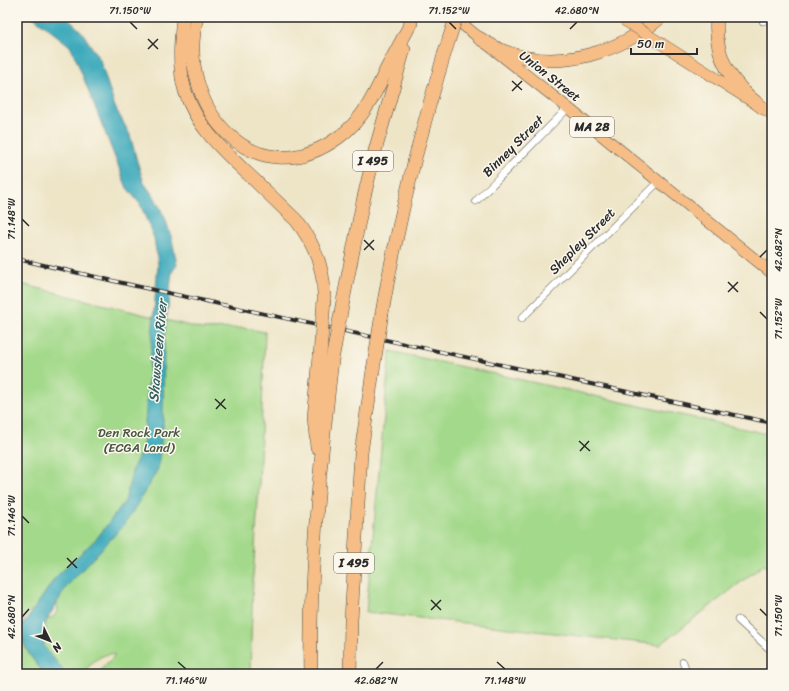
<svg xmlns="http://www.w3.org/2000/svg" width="789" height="691" viewBox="0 0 789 691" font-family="Sriracha,sans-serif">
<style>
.green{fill:#a3d98a;stroke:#67825a}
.water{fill:#3daabc;stroke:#346a74}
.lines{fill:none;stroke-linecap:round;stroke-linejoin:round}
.minor-casing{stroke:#484742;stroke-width:8}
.primary-casing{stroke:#484742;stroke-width:12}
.motorway-casing{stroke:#484742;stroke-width:14}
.minor{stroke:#fff;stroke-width:7}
.primary{stroke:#f6be86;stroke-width:11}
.motorway{stroke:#f6be86;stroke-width:13}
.rail-casing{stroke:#2b2b2b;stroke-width:4}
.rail{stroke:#fbf7ec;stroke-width:2.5;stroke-dasharray:8;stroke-linecap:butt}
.primary-bridge-casing{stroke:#484742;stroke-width:12;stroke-linecap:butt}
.motorway-bridge-casing{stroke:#484742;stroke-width:14;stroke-linecap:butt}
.primary-bridge{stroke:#f6be86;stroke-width:11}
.motorway-bridge{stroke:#f6be86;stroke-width:13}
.ticks{fill:none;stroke:#2b2b2b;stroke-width:1.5}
.labels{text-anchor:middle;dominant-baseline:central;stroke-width:3;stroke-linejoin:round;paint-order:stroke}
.shield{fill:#fbf7ec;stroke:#696865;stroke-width:1}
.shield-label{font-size:12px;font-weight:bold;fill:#2b2b2b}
.street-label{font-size:13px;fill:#2b2b2b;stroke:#fbf7ec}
.park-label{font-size:13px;fill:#495643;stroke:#fbf7ec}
.water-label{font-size:14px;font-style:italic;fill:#325e65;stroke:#fbf7ec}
.neatline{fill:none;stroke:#2b2b2b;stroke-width:1.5}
.ticks-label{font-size:10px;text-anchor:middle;fill:#2b2b2b}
</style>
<rect width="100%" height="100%" fill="#fbf7ec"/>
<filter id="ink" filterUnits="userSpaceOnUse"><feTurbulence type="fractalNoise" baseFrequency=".025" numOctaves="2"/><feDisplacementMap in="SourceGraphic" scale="8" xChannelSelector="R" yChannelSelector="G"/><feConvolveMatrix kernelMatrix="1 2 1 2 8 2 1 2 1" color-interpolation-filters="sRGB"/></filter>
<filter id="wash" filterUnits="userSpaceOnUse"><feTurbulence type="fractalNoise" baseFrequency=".012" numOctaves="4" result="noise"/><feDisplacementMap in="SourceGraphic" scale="16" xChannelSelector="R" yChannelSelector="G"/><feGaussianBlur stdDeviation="0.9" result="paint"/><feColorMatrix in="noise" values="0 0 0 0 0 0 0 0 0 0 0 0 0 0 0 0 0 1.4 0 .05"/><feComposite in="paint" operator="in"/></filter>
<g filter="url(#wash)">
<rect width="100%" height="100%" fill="#eee5c7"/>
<g class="green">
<path d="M 17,283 L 202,329 L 243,328 L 265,332 L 259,486 L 253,578 L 250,674 L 98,674 L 104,666 L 114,656 L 114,654 C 104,652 87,664 85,674 L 66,674 L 56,661 L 42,649 L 42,637 L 46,629 L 46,620 L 53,617 L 58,611 L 56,599 L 27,613 C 13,639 28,654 45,674 L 17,674 Z"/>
<polygon points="390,351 772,435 772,568 763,565 660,645 366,612"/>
</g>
<path class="water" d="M 33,17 L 66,17 L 82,32 L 100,60 L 115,107 L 130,135 L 137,161 L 144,183 L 155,198 L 165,218 L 172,239 L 177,265 L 172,272 L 164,340 L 163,426 L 158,469 L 147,488 L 125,524 L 67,586 L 44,625 L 44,646 L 50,655 L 67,674 L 45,674 C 31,658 24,650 21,628 L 55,578 L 97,538 L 125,501 L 133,468 L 143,447 L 158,264 L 154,238 L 140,204 L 127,188 L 76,59 L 70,46 Z"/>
</g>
<g filter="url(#ink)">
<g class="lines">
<g class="minor-casing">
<g id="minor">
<polyline points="762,17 763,21"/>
<polyline points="476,201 568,108"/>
<polyline points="522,318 659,181"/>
<polyline points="738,620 772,651"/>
<polyline points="683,662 687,674"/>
</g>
</g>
<g class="primary-casing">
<g id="primary">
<polyline points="453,17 568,108 772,273"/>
<polyline points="662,44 772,114"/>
</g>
</g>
<g class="motorway-casing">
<g id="motorway">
<path d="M 183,17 C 181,37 179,57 182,78 C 189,119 219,147 248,174 C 264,189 280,205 296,220 C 314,243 325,269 324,299"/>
<path d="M 197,17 C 174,104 253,200 339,137 C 363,120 375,94 387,68 C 395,53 403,38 411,23"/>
<path d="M 717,17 C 713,57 732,85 763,108"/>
<path d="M 479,38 C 489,44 498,50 509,53 C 561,71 620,52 661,17"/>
<polyline points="343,301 363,201 375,151 404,49"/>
<path d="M 382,313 C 397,226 418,140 444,55"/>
<polyline points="317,448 314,418 320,356"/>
<path d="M 311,674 C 309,569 320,465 332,360"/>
<polyline points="350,674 351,620 361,453 373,370"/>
</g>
</g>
<use href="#minor" class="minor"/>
<use href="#primary" class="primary"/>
<use href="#motorway" class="motorway"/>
<g class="rail-casing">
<polyline id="rail" points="17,259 140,287 772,423"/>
</g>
<use href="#rail" class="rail"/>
<g class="primary-bridge-casing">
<polyline id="primary-bridge" points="624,20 662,44"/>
</g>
<g class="motorway-bridge-casing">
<g id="motorway-bridge">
<polyline points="444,55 456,17"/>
<polyline points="320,356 324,299"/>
<polyline points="332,360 343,301"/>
<polyline points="373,370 382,313"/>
</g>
</g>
<use href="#primary-bridge" class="primary-bridge"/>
<use href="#motorway-bridge" class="motorway-bridge"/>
</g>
</g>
<path class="ticks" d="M 130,22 L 137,29M 449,22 L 456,29M 570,29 L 577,22M 148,39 L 158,49M 148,49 L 158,39M 512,81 L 522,90M 512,91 L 522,81M 22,219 L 29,226M 364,240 L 374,250M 364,250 L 374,240M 760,257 L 767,250M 728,282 L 738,292M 728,292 L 738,282M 760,312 L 767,319M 215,399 L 226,409M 216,409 L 225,399M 579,441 L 590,451M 580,451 L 589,441M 22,516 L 29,523M 67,558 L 77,568M 67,568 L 77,558M 431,600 L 441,610M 760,609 L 767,616M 431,610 L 441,600M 22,617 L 29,609M 178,662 L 186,669M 497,662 L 505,669M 376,669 L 383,662"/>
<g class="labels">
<g class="shield">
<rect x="570" y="117" width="44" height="20" rx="3"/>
<rect x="353" y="151" width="40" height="20" rx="3"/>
<rect x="334" y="553" width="40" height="20" rx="3"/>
</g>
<g class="shield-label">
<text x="592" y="127">MA 28</text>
<text x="373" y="161">I 495</text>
<text x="354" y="563">I 495</text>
</g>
<g class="street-label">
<text transform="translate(550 76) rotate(38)">Union Street</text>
<text transform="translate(513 146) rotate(-45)">Binney Street</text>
<text transform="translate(582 241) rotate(-45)">Shepley Street</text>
</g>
<g class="park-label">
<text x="139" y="432">Den Rock Park<tspan x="139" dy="15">(ECGA Land)</tspan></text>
</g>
<g class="water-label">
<text transform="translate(158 351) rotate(-85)">Shawsheen River</text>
</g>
</g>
<rect width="789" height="691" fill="none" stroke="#fbf7ec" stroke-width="44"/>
<g transform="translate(50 641) rotate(133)" stroke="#fbf7ec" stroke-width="3" paint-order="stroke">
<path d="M0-3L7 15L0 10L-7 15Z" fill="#2b2b2b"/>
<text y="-6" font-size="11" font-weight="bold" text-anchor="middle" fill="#2b2b2b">N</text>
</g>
<path d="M631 48v6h66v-6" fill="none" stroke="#2b2b2b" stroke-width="2"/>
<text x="637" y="48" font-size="12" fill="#2b2b2b" stroke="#fbf7ec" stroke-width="3" paint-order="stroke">50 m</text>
<rect x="22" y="22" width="745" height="647" class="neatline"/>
<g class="ticks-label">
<text x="130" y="14">71.150°W</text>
<text x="449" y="14">71.152°W</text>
<text x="577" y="14">42.680°N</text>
<text transform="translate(11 219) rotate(-90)" y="4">71.148°W</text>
<text transform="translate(778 250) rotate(-90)" y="4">42.682°N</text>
<text transform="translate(778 319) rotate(-90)" y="4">71.152°W</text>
<text transform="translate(11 516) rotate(-90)" y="4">71.146°W</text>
<text transform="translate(778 616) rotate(-90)" y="4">71.150°W</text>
<text transform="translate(11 617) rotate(-90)" y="4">42.680°N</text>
<text x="186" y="684">71.146°W</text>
<text x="376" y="684">42.682°N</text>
<text x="505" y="684">71.148°W</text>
</g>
</svg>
